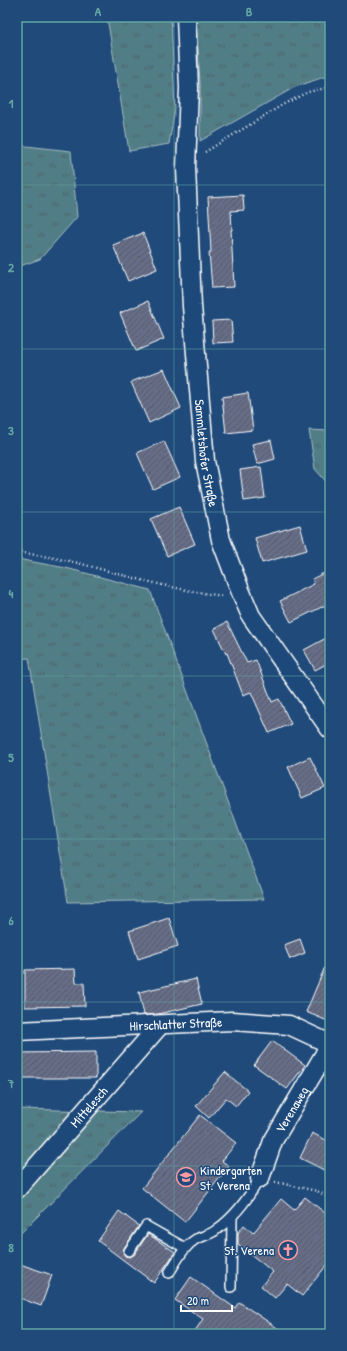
<svg xmlns="http://www.w3.org/2000/svg" width="347" height="1351" viewBox="0 0 347 1351" font-family="'Patrick Hand',sans-serif">
<style>
.grass{fill:url(#grass-tufts);stroke:#a8bec2}
.building{fill:url(#building-hatch);stroke:#fff}
.lines{fill:none;stroke-linecap:round;stroke-linejoin:round}
.lane-casing{stroke:#fff;stroke-width:12}
.street-casing{stroke:#fff;stroke-width:21}
.path{stroke:#fff;stroke-width:2.5;stroke-dasharray:1 3;stroke-linecap:butt}
.lane{stroke:#1f4a7a;stroke-width:9}
.street{stroke:#1f4a7a;stroke-width:18}
.grid{fill:none;stroke:#63a6a1;stroke-width:1;stroke-opacity:0.55}
.labels{text-anchor:middle;dominant-baseline:central;stroke-width:3;stroke-linejoin:round;paint-order:stroke}
.street-label{font-size:13px;fill:#fff;stroke:#1f4a7a}
.poi-label{font-size:13px;fill:#fff;stroke:#1f4a7a;text-anchor:start}
.neatline{fill:none;stroke:#63a6a1;stroke-width:1.5}
.grid-label{font-size:13px;text-anchor:middle;font-weight:bold;fill:#63a6a1}
</style>
<defs>
<pattern id="grass-tufts" width="24" height="20" patternUnits="userSpaceOnUse"><rect width="24" height="20" fill="#517d86"/><path d="M3 7l-1-3M5 7V3M7 7l1-3M15 17l-1-3M17 17v-4M19 17l1-3" fill="none" stroke="#4e6469"/></pattern>
<pattern id="building-hatch" width="6" height="6" patternUnits="userSpaceOnUse"><rect width="6" height="6" fill="#656d88"/><path d="M-1 1l2-2M0 6l6-6M5 7l2-2" fill="none" stroke="#565964"/></pattern>
</defs>
<rect width="100%" height="100%" fill="#1f4a7a"/>
<filter id="ink" filterUnits="userSpaceOnUse"><feTurbulence type="fractalNoise" baseFrequency=".025" numOctaves="2"/><feDisplacementMap in="SourceGraphic" scale="8" xChannelSelector="R" yChannelSelector="G"/><feConvolveMatrix kernelMatrix="1 2 1 2 8 2 1 2 1" color-interpolation-filters="sRGB"/></filter>
<g filter="url(#ink)">
<g class="grass">
<polygon points="107,17 171,17 175,109 169,144 129,151"/>
<polygon points="196,17 330,17 330,77 324,77 295,87 200,141 200,82"/>
<polygon points="17,145 71,151 77,217 40,259 17,267"/>
<polygon points="309,430 330,431 330,486 315,469"/>
<polygon points="17,559 66,568 150,590 264,899 68,902 29,658 17,659"/>
<polygon points="17,1109 141,1112 17,1237"/>
</g>
<g class="building">
<polygon points="243,195 244,210 231,211 232,230 231,230 234,287 212,288 209,252 211,252 208,197"/>
<polygon points="143,233 157,269 128,281 113,245"/>
<polygon points="148,301 164,339 136,351 120,313"/>
<polygon points="231,320 233,342 213,343 212,321"/>
<polygon points="164,369 181,408 149,423 131,382"/>
<polygon points="248,393 253,430 226,433 222,397"/>
<polygon points="271,440 275,459 257,464 252,444"/>
<polygon points="164,441 180,477 153,489 137,453"/>
<polygon points="261,467 265,498 244,501 240,470"/>
<polygon points="179,507 195,544 167,556 151,519"/>
<polygon points="300,525 307,550 262,563 255,538"/>
<polygon points="330,570 330,603 291,622 280,601 314,584 312,579"/>
<polygon points="227,622 247,663 256,660 272,702 279,699 291,724 269,733 251,692 243,695 227,653 226,654 214,629"/>
<polygon points="330,636 330,662 315,670 304,650"/>
<polygon points="310,757 325,788 302,798 288,767"/>
<polygon points="169,918 178,946 138,959 129,931"/>
<polygon points="300,939 305,953 290,959 284,945"/>
<polygon points="330,955 330,1022 306,1012"/>
<polygon points="75,969 76,983 84,983 85,1006 25,1007 25,970"/>
<polygon points="196,979 202,1004 158,1014 144,1015 139,992"/>
<polygon points="272,1041 305,1065 287,1089 254,1065"/>
<polygon points="96,1052 96,1078 17,1078 17,1053"/>
<polygon points="225,1072 248,1091 236,1106 226,1098 209,1118 196,1106"/>
<polygon points="200,1115 236,1143 222,1161 229,1166 185,1222 142,1188"/>
<polygon points="312,1133 330,1142 330,1173 300,1158"/>
<polygon points="305,1197 330,1217 330,1261 302,1296 287,1284 275,1298 261,1286 273,1272 238,1244 238,1233 244,1225 253,1233 281,1199 294,1210"/>
<polygon points="119,1211 139,1226 124,1248 123,1253 125,1256 129,1257 134,1255 148,1234 175,1252 154,1283 98,1241"/>
<polygon points="17,1263 52,1275 41,1306 17,1297"/>
<polygon points="191,1277 235,1308 239,1302 286,1334 193,1334 203,1319 175,1300"/>
</g>
<g class="lines">
<g class="lane-casing">
<g id="lane">
<polyline points="129,1251 146,1226 185,1248"/>
<path d="M 169,1273 C 177,1261 183,1247 196,1239 C 202,1236 210,1235 216,1230 C 235,1217 248,1199 260,1178"/>
<polyline points="231,1287 232,1218"/>
</g>
</g>
<g class="street-casing">
<g id="street">
<path id="s1" d="M 186,17 L 189,88 L 186,168 L 192,306 L 205,461 L 221,540 L 240,590 L 251,616 L 330,729"/>
<path id="s2" d="M 17,1031 L 232,1021 L 289,1025 L 330,1044"/>
<path id="s3" d="M 260,1178 L 273,1141 L 324,1055 L 329,1044"/>
<path id="s4" d="M 17,1189 L 160,1025"/>
</g>
</g>
<g class="path">
<polyline points="205,152 284,104 308,92 330,87"/>
<path d="M 17,552 C 36,555 56,558 74,562 C 124,575 173,590 224,596"/>
<polyline points="275,1182 317,1191 330,1198"/>
</g>
<use href="#lane" class="lane"/>
<use href="#street" class="street"/>
</g>
</g>
<path class="grid" d="M 174,17 L 174,1334M 17,185 L 330,185M 17,349 L 330,349M 17,512 L 330,512M 17,676 L 330,676M 17,839 L 330,839M 17,1002 L 330,1002M 17,1166 L 330,1166"/>
<defs>
<g id="school-ring" transform="scale(1)"><circle r="9.5" fill="#1f4a7a" stroke="#ff9aa2" stroke-width="1.5"/><path d="M0-5L7-2L0 1L-7-2ZM-4 1L0 2.5L4 1V4Q0 6-4 4Z" fill="#ff9aa2"/></g>
<g id="church-ring" transform="scale(1)"><circle r="9.5" fill="#1f4a7a" stroke="#ff9aa2" stroke-width="1.5"/><path d="M-1.2-6h2.4v3.5h3.3v2.4h-3.3V6h-2.4V-.1h-3.3v-2.4h3.3Z" fill="#ff9aa2"/></g>
</defs>
<g fill-rule="evenodd">
<use href="#school-ring" x="186" y="1177"/>
<use href="#church-ring" x="288" y="1250"/>
</g>
<g class="labels">
<g class="street-label">
<text stroke="none"><textPath href="#s1" startOffset="437">Sammletshofer Straße</textPath></text>
<text stroke="none"><textPath href="#s2" startOffset="159">Hirschlatter Straße</textPath></text>
<text stroke="none"><textPath href="#s4" startOffset="109">Mittelesch</textPath></text>
<text stroke="none"><textPath href="#s3" startOffset="76">Verenaweg</textPath></text>
</g>
<g class="poi-label">
<text x="200" y="1170">Kindergarten<tspan x="200" dy="15">St. Verena</tspan></text>
<text x="274" y="1250" text-anchor="end">St. Verena</text>
</g>
</g>
<rect width="347" height="1351" fill="none" stroke="#1f4a7a" stroke-width="44"/>
<path d="M181 1305v6h51v-6" fill="none" stroke="#ffffff" stroke-width="2"/>
<text x="187" y="1305" font-size="12" fill="#ffffff" stroke="#1f4a7a" stroke-width="3" paint-order="stroke">20 m</text>
<rect x="22" y="22" width="303" height="1307" class="neatline"/>
<g class="grid-label">
<text x="98" y="16">A</text>
<text x="249" y="16">B</text>
<text x="11" y="108">1</text>
<text x="11" y="272">2</text>
<text x="11" y="435">3</text>
<text x="11" y="598">4</text>
<text x="11" y="762">5</text>
<text x="11" y="925">6</text>
<text x="11" y="1088">7</text>
<text x="11" y="1252">8</text>
</g>
</svg>
